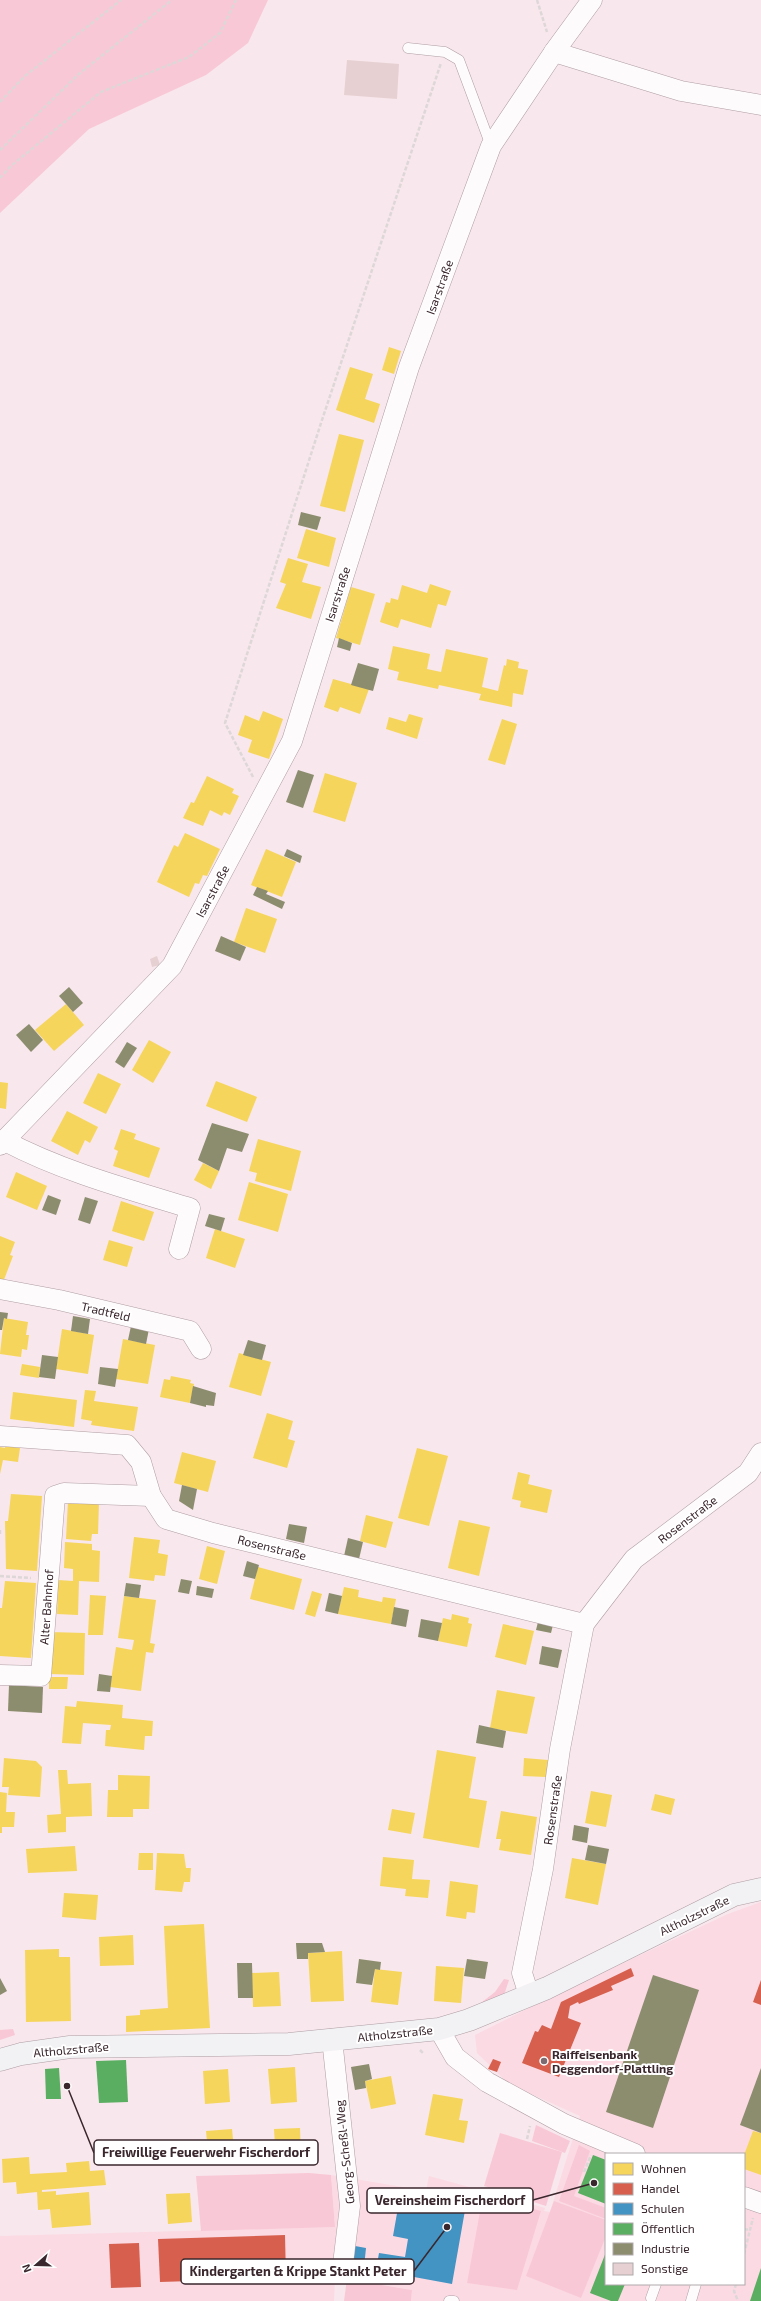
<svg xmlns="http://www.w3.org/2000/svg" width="761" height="2301" viewBox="0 0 761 2301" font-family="'Exo 2',sans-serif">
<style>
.built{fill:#fbdae4;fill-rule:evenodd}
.green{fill:#f9c8d7}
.homes{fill:#f6d55c}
.shops{fill:#d6604d}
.schools{fill:#4393c3}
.public{fill:#5aae61}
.industry{fill:#8c8c6e}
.building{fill:#e6d0d2}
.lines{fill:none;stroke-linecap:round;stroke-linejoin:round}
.lane-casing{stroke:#ae9ea3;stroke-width:11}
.street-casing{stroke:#ae9ea3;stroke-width:21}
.secondary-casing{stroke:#ae9ea3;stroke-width:23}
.path{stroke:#ddd7d8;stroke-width:2.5;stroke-dasharray:4 2;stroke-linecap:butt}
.lane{stroke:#fefbfc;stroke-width:10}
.street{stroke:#fefbfc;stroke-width:20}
.secondary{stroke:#f2f1f4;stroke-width:22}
.poi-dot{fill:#7c6a70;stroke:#fff;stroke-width:1.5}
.labels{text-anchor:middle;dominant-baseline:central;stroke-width:4;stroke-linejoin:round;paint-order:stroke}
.street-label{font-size:12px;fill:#3a272d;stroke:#fff}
.poi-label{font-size:12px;font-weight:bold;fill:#3a272d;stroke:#fff;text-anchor:start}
.leader{fill:none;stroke:#3a272d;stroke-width:1.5}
.callout-dot{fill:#3a272d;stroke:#fff;stroke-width:1.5}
.callout{fill:#fff;stroke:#3a272d;stroke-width:1.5}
.callout-label{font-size:13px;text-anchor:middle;font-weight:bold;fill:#3a272d}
</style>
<rect width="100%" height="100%" fill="#f8e7ec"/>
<path class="built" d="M 761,1902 L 761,2301 L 411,2301 L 412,2290 L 335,2276 L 334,2301 L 0,2301 L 0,2236 L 335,2227 L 331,2175 L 426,2191 L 429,2176 L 545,2208 L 544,2211 L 550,2212 L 580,2116 L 509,2084 L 477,2053 L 475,2035 L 557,1994 L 728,1914 ZM 606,2154 L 744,2154 L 744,2284 L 606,2284 Z"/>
<g class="green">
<polygon points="0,0 268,0 248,43 206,75 89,129 0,213"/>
<polygon points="504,1979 509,1980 504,1995 473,2009 495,1992"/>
<polygon points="13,2029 15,2035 0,2040 0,2030"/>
<polygon points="536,2125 570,2141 565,2153 532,2141"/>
<polygon points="500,2133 562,2152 546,2206 484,2186"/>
<polygon points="579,2145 590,2151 574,2196 606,2208 606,2219 559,2201"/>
<polygon points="309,2173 331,2175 335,2227 201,2231 196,2176"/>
<polygon points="483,2195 541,2211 517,2290 467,2283"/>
<polygon points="554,2201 606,2220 606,2236 581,2298 526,2276"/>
<polygon points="347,2279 412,2290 411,2301 344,2301"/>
</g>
<g class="homes">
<polygon points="389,347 401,351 394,374 382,370"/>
<polygon points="350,367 373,374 365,399 380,404 374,423 336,410"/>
<polygon points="339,434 364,440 345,512 320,506"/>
<polygon points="306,529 336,538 329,567 297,558"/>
<polygon points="288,558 308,564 302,582 321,587 311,619 276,608 286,584 280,582"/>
<polygon points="430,584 451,591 446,606 438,604 431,628 401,619 398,628 380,622 386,602 390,603 391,598 398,600 402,585 427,593"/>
<polygon points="351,587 375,594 360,645 336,638"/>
<polygon points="393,646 430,654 427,669 441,672 446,649 488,658 482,687 498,691 504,665 506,666 507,659 519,662 518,668 528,670 523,695 513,693 512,707 479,700 481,694 439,685 438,689 397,680 399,672 388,669"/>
<polygon points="333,679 369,689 360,714 340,707 338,712 324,707"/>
<polygon points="263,711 283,719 269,759 248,752 252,740 238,735 245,715 259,721"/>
<polygon points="409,714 423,718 417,739 386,729 389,717 406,722"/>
<polygon points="502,719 517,724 505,765 488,760"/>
<polygon points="325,773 357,783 345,822 313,812"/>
<polygon points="207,776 234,789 232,793 239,796 230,815 224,812 222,816 210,810 203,826 183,818 191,802 194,803"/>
<polygon points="185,833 220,849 207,876 203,875 199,884 195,883 189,897 157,882 174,845 178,847"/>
<polygon points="266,849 296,862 282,897 251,885"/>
<polygon points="246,908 277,919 265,953 234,942"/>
<polygon points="66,1004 84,1025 54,1051 35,1030"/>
<polygon points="149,1040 171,1052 153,1083 132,1070"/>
<polygon points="98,1073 121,1084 106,1114 83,1103"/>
<polygon points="216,1081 257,1097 247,1122 206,1106"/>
<polygon points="0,1082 8,1083 6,1109 0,1108"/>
<polygon points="67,1111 98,1127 90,1143 85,1140 78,1155 51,1141"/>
<polygon points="121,1129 136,1134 134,1139 160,1148 149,1178 113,1166 118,1151 114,1149"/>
<polygon points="258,1139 301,1151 291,1191 255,1181 257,1173 249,1171"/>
<polygon points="203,1163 219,1171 211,1189 194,1180"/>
<polygon points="16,1172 47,1186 37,1210 6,1197"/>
<polygon points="249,1182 288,1194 278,1232 238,1220"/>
<polygon points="121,1201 154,1212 144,1241 112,1231"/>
<polygon points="215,1229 245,1239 235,1268 206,1258"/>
<polygon points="0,1236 15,1242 10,1255 13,1256 2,1285 0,1284"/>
<polygon points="109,1240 133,1247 127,1267 103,1260"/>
<polygon points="4,1318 28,1322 26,1335 29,1335 27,1350 22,1349 21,1357 0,1354"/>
<polygon points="62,1329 94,1335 88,1374 56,1369"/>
<polygon points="123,1339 155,1345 148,1384 116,1379"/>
<polygon points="239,1353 271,1362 261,1396 229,1387"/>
<polygon points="22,1364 40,1367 39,1378 20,1375"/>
<polygon points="171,1376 191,1380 190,1383 194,1384 190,1403 160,1397 164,1379 170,1380"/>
<polygon points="85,1390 96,1391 94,1401 138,1407 134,1431 91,1425 92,1421 81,1419"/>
<polygon points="13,1392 77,1400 74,1427 10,1419"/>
<polygon points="267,1413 293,1421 288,1439 295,1441 287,1468 253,1458"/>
<polygon points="5,1446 20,1448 18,1462 3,1460 0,1474 0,1447 5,1448"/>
<polygon points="417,1448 448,1456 429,1526 398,1518"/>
<polygon points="182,1452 216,1461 208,1492 174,1483"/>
<polygon points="518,1472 530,1475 528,1484 552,1490 547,1513 520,1507 521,1501 512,1499"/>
<polygon points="11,1494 42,1496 37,1571 6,1569 5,1521 8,1521"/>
<polygon points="68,1501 99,1502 98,1534 92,1534 91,1541 66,1539"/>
<polygon points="366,1515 393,1522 386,1548 360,1541"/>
<polygon points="459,1520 490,1527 479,1576 448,1568"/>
<polygon points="134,1537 160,1540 158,1553 168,1555 165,1576 155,1575 154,1581 129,1578"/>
<polygon points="65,1542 92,1544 92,1550 100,1551 99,1582 79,1581 78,1615 57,1614 58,1580 73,1581 73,1569 64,1568"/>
<polygon points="207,1546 225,1551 217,1584 199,1579"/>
<polygon points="258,1567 302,1579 294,1610 250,1599"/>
<polygon points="5,1581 36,1583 31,1658 0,1656 0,1608 2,1608"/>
<polygon points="344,1587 359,1590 358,1597 382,1602 383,1597 396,1599 391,1624 338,1614"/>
<polygon points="312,1591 322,1594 315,1617 305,1614"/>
<polygon points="90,1595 106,1596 103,1635 88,1635"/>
<polygon points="124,1596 156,1600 150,1643 155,1644 153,1653 146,1652 141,1691 110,1687 116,1647 132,1650 134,1640 118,1638"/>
<polygon points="452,1614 469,1618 468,1623 472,1624 467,1647 438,1641 443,1618 451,1620"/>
<polygon points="503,1624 534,1631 526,1665 495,1657"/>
<polygon points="50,1632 85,1633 84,1675 49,1674"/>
<polygon points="49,1677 68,1677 67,1689 49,1689"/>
<polygon points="497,1690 535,1697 527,1734 490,1728"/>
<polygon points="77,1701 123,1705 122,1718 153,1721 152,1736 145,1736 144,1750 105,1746 106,1730 110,1730 111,1725 83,1723 81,1744 62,1743 65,1706 76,1707"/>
<polygon points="437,1750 476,1757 469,1798 487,1801 479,1848 423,1838"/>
<polygon points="4,1758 36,1761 42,1767 40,1797 8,1795 9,1787 2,1787"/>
<polygon points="524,1758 548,1760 546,1777 523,1776"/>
<polygon points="58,1770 67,1770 68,1784 91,1783 92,1816 66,1817 66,1832 48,1833 47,1815 61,1814"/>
<polygon points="118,1775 150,1776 149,1809 133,1809 133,1817 107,1817 108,1790 118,1790"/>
<polygon points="591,1791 612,1795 606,1827 585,1823"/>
<polygon points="0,1792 7,1793 6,1812 15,1812 14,1827 2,1827 2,1833 0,1833"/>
<polygon points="655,1794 675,1799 671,1815 651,1810"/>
<polygon points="392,1809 415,1813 411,1834 388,1830"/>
<polygon points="501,1811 537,1817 531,1855 499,1850 501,1839 496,1839"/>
<polygon points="75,1846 77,1871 28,1873 26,1849"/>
<polygon points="139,1853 153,1853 153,1870 138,1870"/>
<polygon points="157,1853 184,1854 186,1868 191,1868 190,1882 184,1882 182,1892 155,1890"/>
<polygon points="383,1857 414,1860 412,1879 430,1880 428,1898 405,1896 406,1889 380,1886"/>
<polygon points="572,1858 606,1864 598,1905 565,1898"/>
<polygon points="450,1881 478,1885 475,1913 467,1912 466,1919 446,1916"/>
<polygon points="64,1893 98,1895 96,1920 62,1917"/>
<polygon points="204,1924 210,2028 126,2032 126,2016 140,2015 140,2010 168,2008 164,1926"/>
<polygon points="133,1935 134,1965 100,1966 99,1937"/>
<polygon points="59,1949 59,1957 70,1957 71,2021 26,2022 25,1950"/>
<polygon points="342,1951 344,2001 311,2002 308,1953"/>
<polygon points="436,1966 464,1968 461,2003 434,2001"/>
<polygon points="375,1969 402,1972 398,2005 371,2002"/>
<polygon points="279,1972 281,2006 253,2007 252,1973"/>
<polygon points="295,2067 297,2102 271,2104 268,2069"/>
<polygon points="228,2069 230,2102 205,2104 203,2071"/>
<polygon points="391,2076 396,2104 371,2109 365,2081"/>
<polygon points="433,2094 463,2099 459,2120 468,2121 464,2143 425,2135"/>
<polygon points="300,2128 301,2160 276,2162 274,2129"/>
<polygon points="232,2129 235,2161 209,2163 206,2131"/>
<polygon points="753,2131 761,2133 761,2175 744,2169 744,2155"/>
<polygon points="29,2157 30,2174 67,2172 66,2163 89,2161 90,2171 104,2170 106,2185 42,2190 42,2192 56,2191 56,2195 89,2192 91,2225 52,2228 50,2209 38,2210 37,2192 17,2194 16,2182 3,2183 2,2159"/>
<polygon points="190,2193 192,2222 168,2224 166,2194"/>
</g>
<g class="shops">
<polygon points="631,1968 634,1976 611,1986 613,1990 579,2004 578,2002 570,2006 568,2018 581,2023 559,2077 522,2063 535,2031 538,2032 542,2025 551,2029 561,2002"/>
<polygon points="761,1980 761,2005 753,2002"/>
<polygon points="493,2059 501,2062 497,2072 488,2069"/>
<polygon points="285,2235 286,2278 160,2282 158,2239"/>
<polygon points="139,2243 141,2287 111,2288 109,2244"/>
</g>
<g class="schools">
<polygon points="430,2193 467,2199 452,2284 376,2270 379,2253 405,2257 408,2239 393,2236 399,2202 428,2207"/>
<polygon points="355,2246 366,2248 364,2267 353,2266"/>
</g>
<g class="public">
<polygon points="126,2060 128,2102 99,2103 96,2061"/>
<polygon points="59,2068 61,2099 46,2099 45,2069"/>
<polygon points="593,2155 606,2160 606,2204 578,2193"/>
<polygon points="606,2252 606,2284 625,2284 618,2301 611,2301 590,2293"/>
<polygon points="761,2268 761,2301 750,2301"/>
</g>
<g class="industry">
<polygon points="301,512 321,517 317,530 298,525"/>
<polygon points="339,638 352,643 350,651 337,647"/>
<polygon points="358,663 379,669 373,691 351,685"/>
<polygon points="298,770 314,775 303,808 286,802"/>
<polygon points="287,849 302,856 300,863 284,856"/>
<polygon points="257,887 268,891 266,894 285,902 282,909 253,895"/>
<polygon points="221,936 246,947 240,961 215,951"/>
<polygon points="69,987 83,1003 73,1012 59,996"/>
<polygon points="29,1024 43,1040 31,1052 16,1035"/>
<polygon points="127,1042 137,1048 124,1068 115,1062"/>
<polygon points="212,1123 249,1134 242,1152 227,1148 219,1171 198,1160"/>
<polygon points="48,1195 61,1200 56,1215 42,1210"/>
<polygon points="85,1197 98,1201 90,1224 78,1220"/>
<polygon points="209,1214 225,1218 221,1231 205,1226"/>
<polygon points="0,1312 8,1313 7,1319 4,1318 2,1330 0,1330"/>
<polygon points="73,1316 90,1319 88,1334 71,1331"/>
<polygon points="131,1326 149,1329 146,1344 128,1340"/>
<polygon points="248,1340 266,1345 262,1360 243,1355"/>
<polygon points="42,1355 58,1357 55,1379 39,1377"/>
<polygon points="100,1367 118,1369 115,1387 98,1384"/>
<polygon points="193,1386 216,1393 214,1406 206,1405 206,1407 190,1403"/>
<polygon points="182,1485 197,1489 193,1510 179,1501"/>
<polygon points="289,1524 307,1527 304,1543 286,1539"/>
<polygon points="348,1538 363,1542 359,1559 344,1556"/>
<polygon points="247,1561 259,1565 255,1579 243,1576"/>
<polygon points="181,1579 192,1581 189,1594 178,1592"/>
<polygon points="126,1583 141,1585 139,1598 124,1596"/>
<polygon points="197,1586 214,1589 212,1598 196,1595"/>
<polygon points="329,1593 342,1596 338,1614 325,1611"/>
<polygon points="394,1607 409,1610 406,1627 391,1624"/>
<polygon points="421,1619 442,1623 438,1641 418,1637"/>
<polygon points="538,1622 553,1625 551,1633 536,1630"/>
<polygon points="542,1646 562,1650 558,1668 539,1664"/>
<polygon points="99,1674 112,1676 110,1692 97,1691"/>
<polygon points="9,1685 43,1687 42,1713 8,1711"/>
<polygon points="479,1725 506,1731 503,1748 476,1743"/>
<polygon points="574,1825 589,1828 587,1843 572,1840"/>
<polygon points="588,1845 609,1849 606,1864 585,1860"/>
<polygon points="296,1943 322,1943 325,1952 308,1953 308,1959 297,1959"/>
<polygon points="359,1959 381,1962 380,1970 375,1969 372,1985 356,1983"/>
<polygon points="467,1959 488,1962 485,1979 464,1976"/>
<polygon points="237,1963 252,1963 253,1998 238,1998"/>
<polygon points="653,1975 699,1990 653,2128 606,2112"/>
<polygon points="0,1978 7,1991 0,1995"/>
<polygon points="369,2064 372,2079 365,2081 366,2088 355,2090 351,2067"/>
<polygon points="761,2068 761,2133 740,2125"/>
</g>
<g class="building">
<polygon points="347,60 399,64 397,99 344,95"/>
<polygon points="157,956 160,965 152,967 150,959"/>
</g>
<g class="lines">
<g class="lane-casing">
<g id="lane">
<polyline points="408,48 445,52 459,60 491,146"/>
<polyline points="651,2298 656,2284"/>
<polyline points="449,2301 454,2301"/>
<polyline points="691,2301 696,2284"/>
</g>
</g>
<g class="street-casing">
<g id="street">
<polyline points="554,52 681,91 761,105"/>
<path d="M 3,1140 C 61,1171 127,1189 190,1208 L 179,1249"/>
<polyline points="0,1145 172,966 292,741 409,367 491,146 554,52 592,0"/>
<polyline points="0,1289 59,1300 190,1331 201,1349"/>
<polyline points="0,1436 127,1445 141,1462 151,1496 166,1519 213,1533 584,1624 560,1749 543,1869 522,1973 529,1995"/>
<polyline points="584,1624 634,1559 748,1473 761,1453"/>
<polyline points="0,1675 41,1676 55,1496 64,1493 151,1496"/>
<polyline points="439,2029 455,2057 487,2082 564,2124 635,2154"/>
<polyline points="332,2039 350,2206 343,2264"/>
<polyline points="744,2197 761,2203"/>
</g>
</g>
<g class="secondary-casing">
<polyline id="secondary" points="0,2060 21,2054 70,2047 289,2044 439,2029 469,2020 547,1988 734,1895 761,1889"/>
</g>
<g class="path">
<polyline points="537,0 547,32"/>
<polyline points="0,102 25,76 121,0"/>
<polyline points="0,150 80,73 172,0"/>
<polyline points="0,178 11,166 101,92 189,57 220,33 236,0"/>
<polyline points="253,777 225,723 321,423 441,63"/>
<polyline points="0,1534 0,1529"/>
<polyline points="0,1576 31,1578"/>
<polyline points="420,2050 424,2054"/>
<polyline points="527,2139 530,2126"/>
<polyline points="584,2172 591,2155"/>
<polyline points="744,2229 750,2230"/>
<polyline points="744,2254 753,2218"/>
<polyline points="736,2284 734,2291 738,2301"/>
</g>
<use href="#lane" class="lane"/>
<use href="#street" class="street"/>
<use href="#secondary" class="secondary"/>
</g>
<circle class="poi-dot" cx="544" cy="2061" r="4"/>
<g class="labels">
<g class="street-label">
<text transform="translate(439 287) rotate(-70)">Isarstraße</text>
<text transform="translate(337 594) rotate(-72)">Isarstraße</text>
<text transform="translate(212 891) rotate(-62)">Isarstraße</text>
<text transform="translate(106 1311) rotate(13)">Tradtfeld</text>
<text transform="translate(687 1519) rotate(-37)">Rosenstraße</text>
<text transform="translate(272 1547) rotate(14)">Rosenstraße</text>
<text transform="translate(46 1607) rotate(-86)">Alter Bahnhof</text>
<text transform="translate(552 1810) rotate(-82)">Rosenstraße</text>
<text transform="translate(694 1915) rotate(-26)">Altholzstraße</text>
<text transform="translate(395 2033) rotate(-6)">Altholzstraße</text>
<text transform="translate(71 2049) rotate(-5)">Altholzstraße</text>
<text transform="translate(344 2152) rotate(-96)">Georg-Scheßl-Weg</text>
</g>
<g class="poi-label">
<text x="552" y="2054">Raiffeisenbank<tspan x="552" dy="14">Deggendorf-Plattling</tspan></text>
</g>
</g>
<path class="leader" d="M67 2086L94 2153M594 2183L533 2200M447 2227L414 2271"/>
<g class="callout-dot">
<circle cx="67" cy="2086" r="4"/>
<circle cx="594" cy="2183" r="4"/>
<circle cx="447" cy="2227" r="4"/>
</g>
<g class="callout">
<rect x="94" y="2140" width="224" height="25" rx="4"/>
<rect x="367" y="2188" width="166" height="25" rx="4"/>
<rect x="181" y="2259" width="233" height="25" rx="4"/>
</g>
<g class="callout-label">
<text x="206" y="2157">Freiwillige Feuerwehr Fischerdorf</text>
<text x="450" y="2205">Vereinsheim Fischerdorf</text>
<text x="298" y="2276">Kindergarten &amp; Krippe Stankt Peter</text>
</g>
<rect x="605" y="2153" width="140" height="132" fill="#ffffff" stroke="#b0a9ab"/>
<rect x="613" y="2163" width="20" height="12" fill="#f6d55c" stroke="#b0a9ab"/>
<text x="641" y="2173" font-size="12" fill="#3a272d">Wohnen</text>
<rect x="613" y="2183" width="20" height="12" fill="#d6604d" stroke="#b0a9ab"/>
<text x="641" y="2193" font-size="12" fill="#3a272d">Handel</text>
<rect x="613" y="2203" width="20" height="12" fill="#4393c3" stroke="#b0a9ab"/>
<text x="641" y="2213" font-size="12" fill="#3a272d">Schulen</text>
<rect x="613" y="2223" width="20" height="12" fill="#5aae61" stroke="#b0a9ab"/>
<text x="641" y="2233" font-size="12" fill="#3a272d">Öffentlich</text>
<rect x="613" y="2243" width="20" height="12" fill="#8c8c6e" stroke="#b0a9ab"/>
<text x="641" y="2253" font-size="12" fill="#3a272d">Industrie</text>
<rect x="613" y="2263" width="20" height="12" fill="#e6d0d2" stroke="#b0a9ab"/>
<text x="641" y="2273" font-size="12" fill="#3a272d">Sonstige</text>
<g transform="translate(36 2265) rotate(250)" stroke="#ffffff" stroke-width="3" paint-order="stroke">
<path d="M0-3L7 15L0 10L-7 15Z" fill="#3a272d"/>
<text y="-6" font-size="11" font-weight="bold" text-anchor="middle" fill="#3a272d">N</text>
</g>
</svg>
